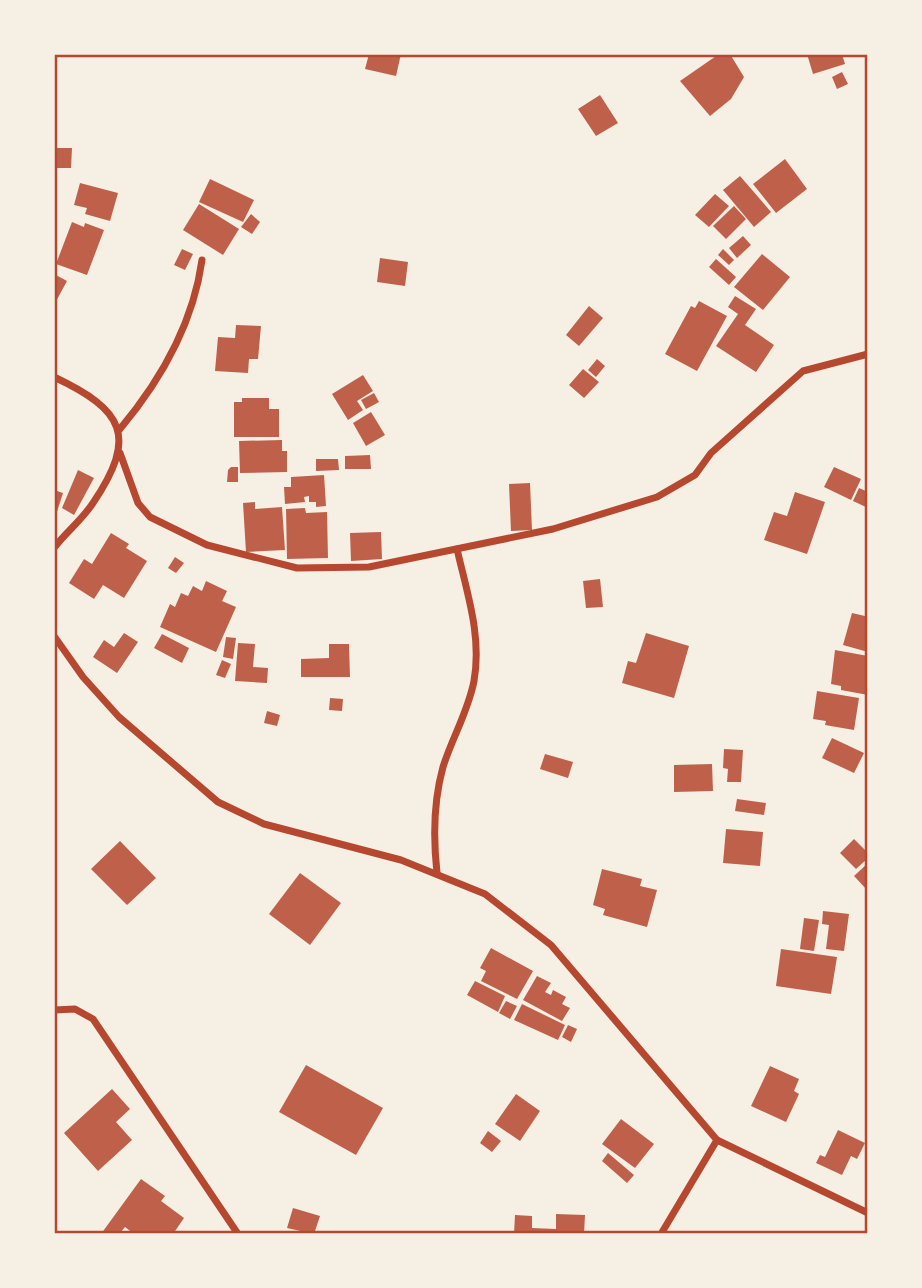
<svg xmlns="http://www.w3.org/2000/svg" width="922" height="1288" viewBox="0 0 922 1288" font-family="Poppins,sans-serif">
<style>
.building{fill:#bf614a}
.lines{fill:none;stroke-linecap:round;stroke-linejoin:round}
.minor{stroke:#b5482f;stroke-width:7}
.neatline{fill:none;stroke:#b5482f;stroke-width:2.5}
</style>
<rect width="100%" height="100%" fill="#f6efe4"/>
<g class="building">
<polygon points="369,54 401,54 396,76 365,69"/>
<polygon points="719,54 730,54 744,77 731,99 710,116 680,81"/>
<polygon points="807,54 842,54 845,64 813,74"/>
<polygon points="842,72 848,84 837,89 832,77"/>
<polygon points="600,95 618,123 596,136 578,109"/>
<polygon points="55,148 72,148 71,168 55,168"/>
<polygon points="785,159 807,189 776,213 753,184"/>
<polygon points="740,176 771,212 754,227 723,190"/>
<polygon points="210,179 254,200 243,222 199,202"/>
<polygon points="80,183 118,193 110,221 85,214 87,208 74,205"/>
<polygon points="715,194 729,206 709,227 695,215"/>
<polygon points="199,204 239,229 223,255 183,230"/>
<polygon points="734,206 746,219 726,239 713,226"/>
<polygon points="251,214 260,222 252,234 241,227"/>
<polygon points="72,222 84,227 85,223 104,230 87,275 56,264"/>
<polygon points="743,236 751,245 737,258 729,248"/>
<polygon points="182,249 193,254 185,270 174,265"/>
<polygon points="723,249 734,260 729,265 718,255"/>
<polygon points="762,254 790,277 763,310 734,287"/>
<polygon points="380,258 408,262 405,286 377,282"/>
<polygon points="716,259 736,277 729,285 709,267"/>
<polygon points="54,274 67,281 54,305"/>
<polygon points="735,296 756,309 745,325 774,345 756,372 716,346 738,314 728,307"/>
<polygon points="699,301 727,316 697,371 665,354 691,306 695,308"/>
<polygon points="589,306 603,318 579,346 566,335"/>
<polygon points="236,325 261,326 258,359 249,359 248,373 215,371 218,337 235,338"/>
<polygon points="597,359 605,366 596,377 588,370"/>
<polygon points="583,369 599,382 584,398 569,385"/>
<polygon points="363,375 373,391 357,401 363,410 348,420 332,394"/>
<polygon points="374,393 379,402 366,409 361,400"/>
<polygon points="242,398 269,398 269,409 279,409 279,437 234,437 234,402 242,402"/>
<polygon points="371,412 385,435 366,446 353,423"/>
<polygon points="282,440 282,451 287,451 287,472 240,473 239,441"/>
<polygon points="370,455 371,469 345,469 345,456"/>
<polygon points="316,459 338,459 339,470 316,471"/>
<polygon points="231,467 238,467 238,482 227,482 228,470"/>
<polygon points="834,467 861,479 851,500 824,487"/>
<polygon points="78,470 94,478 74,515 62,508"/>
<polygon points="324,475 326,506 316,507 316,502 309,502 309,496 304,497 305,502 285,504 284,487 291,487 291,477"/>
<polygon points="530,483 532,530 511,531 509,484"/>
<polygon points="859,488 868,492 868,508 853,501"/>
<polygon points="54,490 63,493 55,518 54,518"/>
<polygon points="795,492 825,502 807,554 764,540 774,512 787,516"/>
<polygon points="255,502 255,509 282,507 285,550 246,552 243,503"/>
<polygon points="305,508 306,513 327,512 328,558 287,559 286,509"/>
<polygon points="381,532 382,559 351,561 350,533"/>
<polygon points="111,533 129,544 126,548 147,561 124,598 103,585 94,599 69,583 84,559 92,564"/>
<polygon points="175,557 184,563 176,573 168,568"/>
<polygon points="600,579 603,607 586,608 583,581"/>
<polygon points="206,581 227,591 222,601 236,607 216,652 160,627 170,604 175,607 181,593 188,596 193,586 202,591"/>
<polygon points="868,608 868,652 843,645 852,613 865,616"/>
<polygon points="124,633 138,642 117,673 93,657 104,640 114,647"/>
<polygon points="646,633 689,646 674,698 622,683 628,661 636,663"/>
<polygon points="162,634 189,648 182,663 154,648"/>
<polygon points="226,637 236,638 233,659 223,657"/>
<polygon points="238,643 255,644 253,667 268,668 267,683 235,681"/>
<polygon points="329,644 349,644 350,677 301,677 301,659 329,658"/>
<polygon points="835,650 868,656 868,695 841,690 841,686 831,684"/>
<polygon points="222,660 231,664 225,678 216,675"/>
<polygon points="817,691 859,698 854,730 825,725 826,721 813,719"/>
<polygon points="330,698 343,699 342,711 329,710"/>
<polygon points="267,711 280,715 277,726 264,723"/>
<polygon points="832,738 864,753 854,773 822,758"/>
<polygon points="724,749 743,750 741,782 727,782 728,769 723,768"/>
<polygon points="545,754 573,762 568,778 540,769"/>
<polygon points="712,764 713,791 674,792 674,765"/>
<polygon points="737,799 766,803 764,815 735,811"/>
<polygon points="726,829 763,832 760,866 723,863"/>
<polygon points="854,839 868,853 868,858 856,869 840,853"/>
<polygon points="120,841 156,878 127,905 91,869"/>
<polygon points="868,863 868,891 854,876"/>
<polygon points="602,869 642,879 640,886 657,890 647,927 603,915 605,909 593,905"/>
<polygon points="300,873 341,903 310,945 269,914"/>
<polygon points="823,911 849,914 844,951 826,949 829,925 822,924"/>
<polygon points="804,918 819,920 814,951 800,949"/>
<polygon points="491,948 533,971 517,999 481,981 486,971 480,968"/>
<polygon points="781,949 837,957 831,994 776,986"/>
<polygon points="537,976 551,983 545,992 551,995 553,990 566,997 562,1004 570,1008 562,1021 523,1000"/>
<polygon points="475,981 505,996 498,1012 467,995"/>
<polygon points="506,1001 517,1006 510,1019 499,1013"/>
<polygon points="522,1004 565,1025 558,1040 514,1020"/>
<polygon points="568,1025 577,1029 571,1042 562,1037"/>
<polygon points="306,1065 383,1108 356,1155 279,1112"/>
<polygon points="770,1066 799,1079 794,1091 799,1094 786,1122 751,1106"/>
<polygon points="112,1089 130,1109 116,1122 132,1140 98,1171 64,1133"/>
<polygon points="516,1094 540,1111 520,1141 495,1124"/>
<polygon points="621,1119 654,1144 635,1168 602,1144"/>
<polygon points="838,1130 865,1143 857,1159 851,1156 842,1175 816,1163 820,1155 825,1157"/>
<polygon points="488,1131 501,1141 492,1152 480,1143"/>
<polygon points="608,1153 634,1175 627,1183 602,1161"/>
<polygon points="141,1179 165,1196 161,1201 184,1218 173,1234 134,1234 125,1227 119,1234 101,1234"/>
<polygon points="293,1208 320,1216 314,1234 287,1228"/>
<polygon points="556,1214 585,1215 584,1234 514,1234 515,1215 532,1216 532,1228 556,1229"/>
</g>
<g class="lines">
<g class="minor">
<path d="M 54,377 C 124,410 138,436 93,503 C 82,520 66,532 54,548"/>
<path d="M 120,429 C 161,380 193,325 202,260"/>
<polyline points="120,453 138,503 150,517 207,545 297,568 369,567 553,529 657,497 695,475 711,453 803,371 868,354"/>
<polyline points="54,636 83,677 119,717 218,802 264,824 401,860 485,894 551,945 717,1140 868,1213"/>
<path d="M 437,873 C 433,837 433,803 443,767 C 452,738 468,712 474,681 C 482,636 467,593 457,549"/>
<polyline points="54,1010 75,1009 93,1019 238,1234"/>
<polyline points="661,1234 717,1140"/>
</g>
</g>
<rect width="922" height="1288" fill="none" stroke="#f6efe4" stroke-width="112"/>
<rect x="56" y="56" width="810" height="1176" class="neatline"/>
</svg>
